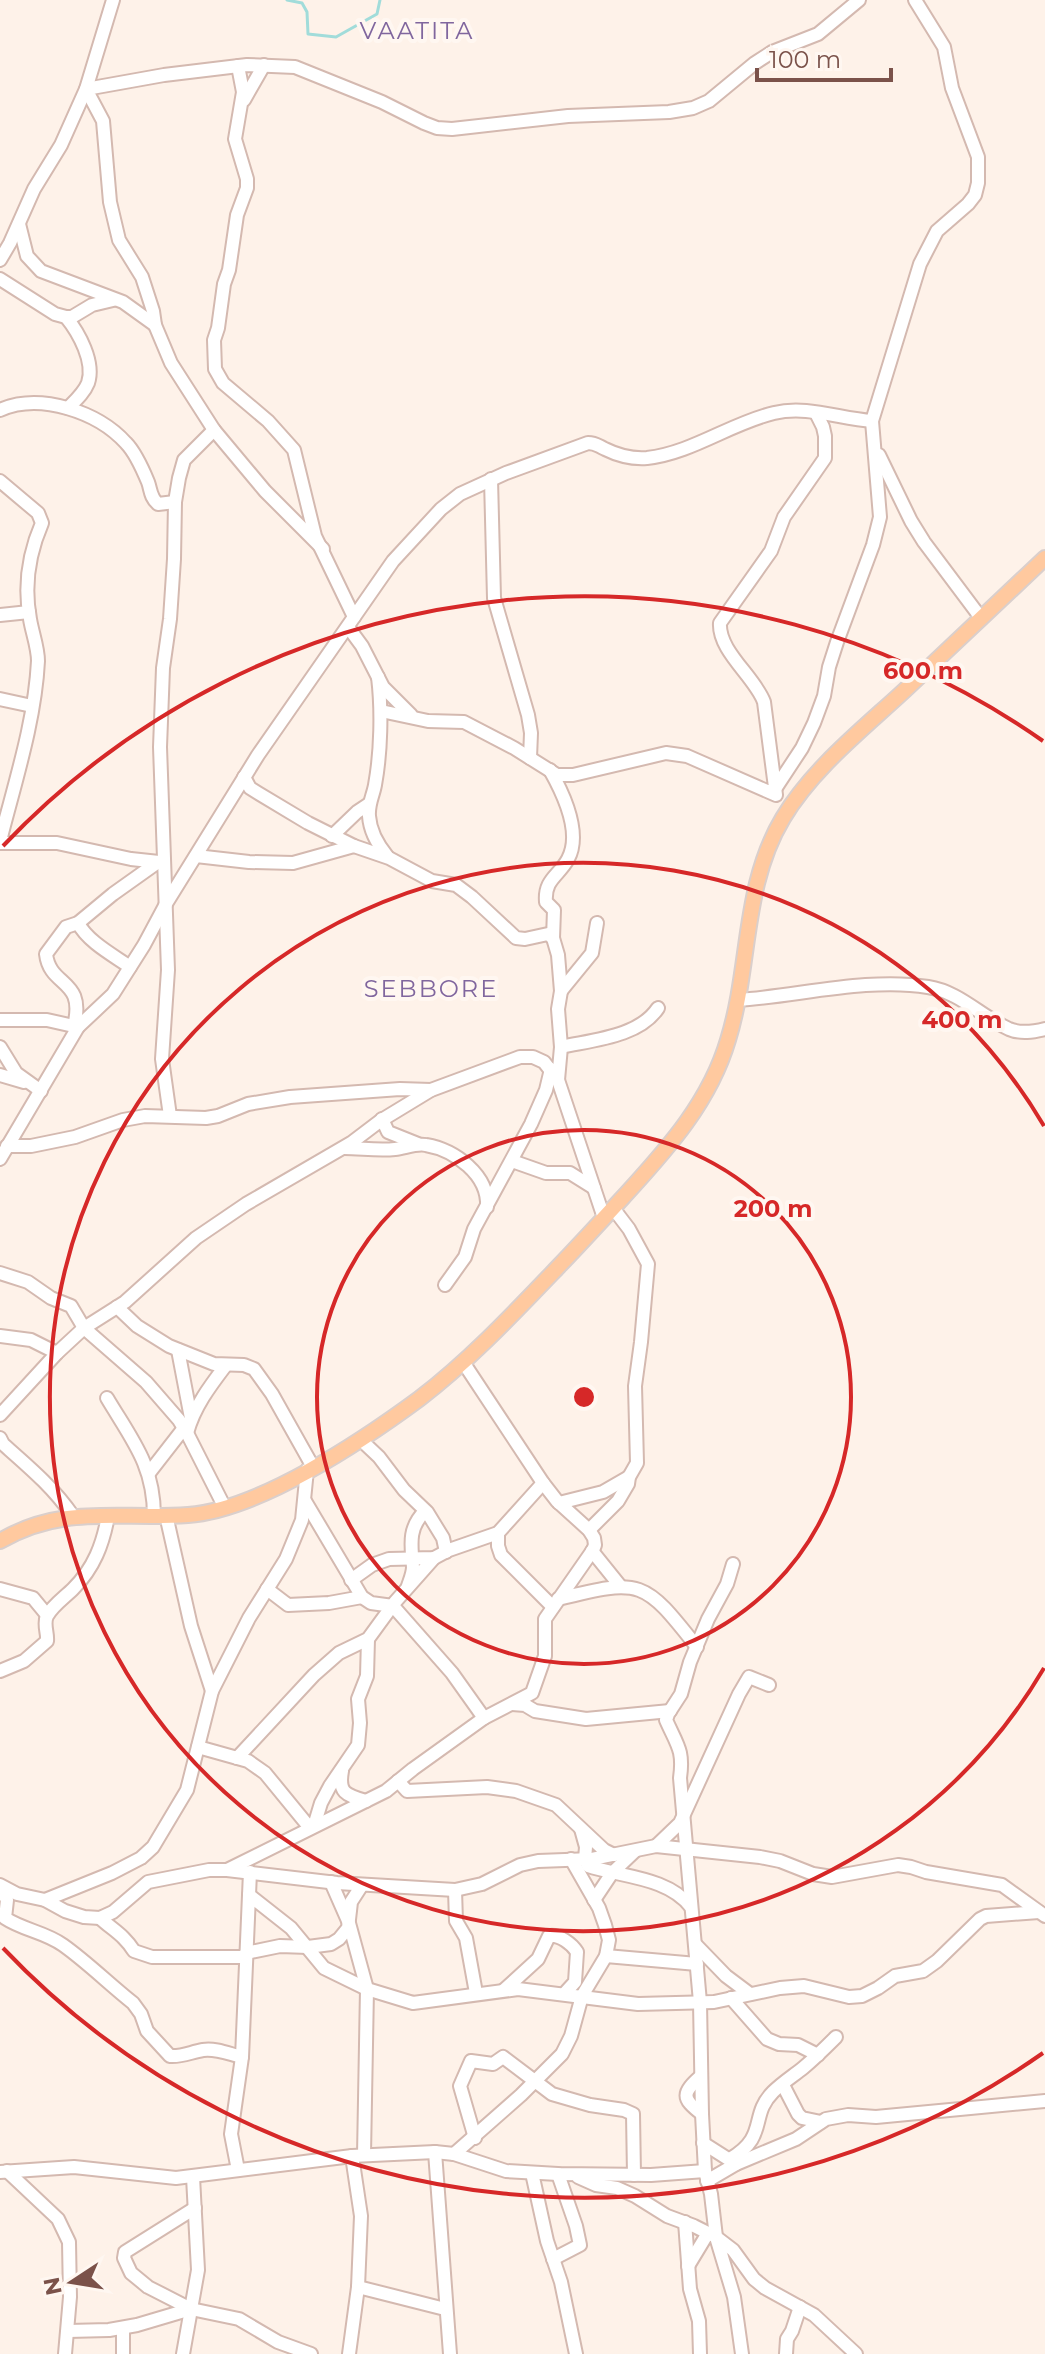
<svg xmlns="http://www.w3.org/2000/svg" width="1045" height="2354" viewBox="0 0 1045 2354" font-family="Montserrat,sans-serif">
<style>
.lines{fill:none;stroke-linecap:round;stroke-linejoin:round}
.stream{stroke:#a1dcda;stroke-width:3}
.minor-casing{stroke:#d4b9b0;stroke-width:16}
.major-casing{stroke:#dacfcc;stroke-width:18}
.minor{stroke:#fff;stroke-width:12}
.major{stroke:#ffc99f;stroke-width:14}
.ring{fill:none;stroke:#d62828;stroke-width:4}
.labels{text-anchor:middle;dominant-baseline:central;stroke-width:8;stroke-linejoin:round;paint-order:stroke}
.quarter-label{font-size:24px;letter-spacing:2px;fill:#80669e;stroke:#fff7f1}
.centre{fill:#d62828;stroke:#fff7f1;stroke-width:4}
.ring-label{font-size:24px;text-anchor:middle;font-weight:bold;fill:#d62828;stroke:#fff7f1;stroke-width:8;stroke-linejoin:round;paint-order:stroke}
</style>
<rect width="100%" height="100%" fill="#fef2e9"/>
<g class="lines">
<polyline class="stream" points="287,0 302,3 307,12 308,34 336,37 377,14 380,0"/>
<g class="minor-casing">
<g id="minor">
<polyline points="238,66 243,92 235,139 247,179 247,188 237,215 229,270 224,284 218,328 214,340 215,369 223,383 268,421 294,450 315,536 354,617"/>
<polyline points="244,100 264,65"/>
<polyline points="19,224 27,256 41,271 123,302 155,325"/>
<polyline points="0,260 10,243 34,189 61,145 86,89 113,0"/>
<polyline points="0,279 55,314 66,317 72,317 92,305 113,300"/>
<path d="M 66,317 C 79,333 95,362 88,383 C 84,393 76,400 68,408"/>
<path d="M 0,410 C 40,392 98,412 126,443 C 135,452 143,470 148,482 C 151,490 150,497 158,504 L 175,502"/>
<polyline points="879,455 911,521 924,542 981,618"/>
<polyline points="491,479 494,598 528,715 531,733 530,758"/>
<path d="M 0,481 L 38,513 L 42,523 C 29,553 24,587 30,619 C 32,632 38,647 38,661 C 35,721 15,782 0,841"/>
<polyline points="323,549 265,491 214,430 171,363 155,325 153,311 142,277 119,240 110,202 103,121 86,89 164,75 247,65 295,67 382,102 424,123 437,128 452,129 568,116 669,112 693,108 709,101 755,63 772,52 818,34 859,0"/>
<polyline points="0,615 29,612"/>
<polyline points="348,627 362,646 383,687 411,715"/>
<path d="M 378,677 C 382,710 381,752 375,785 C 373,796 368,804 369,816 C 370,831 378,845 387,856"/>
<polyline points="0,699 32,706"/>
<path d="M 381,711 L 428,721 L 464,722 L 514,748 L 557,775 L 573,775 L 666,753 L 687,756 L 776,795 L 764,702 C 755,677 718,651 720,623 L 771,551 L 784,517 L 825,458 L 825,436 L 823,427 L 816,413"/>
<path d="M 550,770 C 563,793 582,833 568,859 C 559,876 544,879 546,902 L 554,910 L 553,938 L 558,955 L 561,991 L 558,1009 L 561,1047 L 558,1080"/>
<polyline points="244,777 250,788 258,793 308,823 354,846 389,858 432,881 456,885 472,897 516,938 525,939 548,934 553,938"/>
<polyline points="775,789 802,748 814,723 824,696 829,667 837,642 873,545 880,517 872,421 920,264 937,231 968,204 975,195 978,183 978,157 952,88 944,47 915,0"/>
<polyline points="332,836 357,812 369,804"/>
<polyline points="0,843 57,843 131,859 159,862"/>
<polyline points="196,856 249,862 293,863 354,846"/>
<path d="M 78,923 C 88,942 113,955 130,967"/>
<polyline points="561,991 592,953 597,923"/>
<path d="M 738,1000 C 798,996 869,977 928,987 C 960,992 980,1016 1009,1029 C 1021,1034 1033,1032 1045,1029"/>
<polyline points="0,1020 47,1020 78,1027"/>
<path d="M 74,1026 C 86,978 50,988 46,954 L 66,927 L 78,923 L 113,894 L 158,862"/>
<polyline points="0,1047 16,1073 41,1091"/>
<path d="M 561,1047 C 592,1040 639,1037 658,1008"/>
<polyline points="0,1075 24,1082"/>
<polyline points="170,1116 162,1059 168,970 160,747 163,668 170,619 174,559 175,502 179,478 184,460 214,430"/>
<polyline points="382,1119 388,1132 418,1144"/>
<polyline points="7,1146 31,1146 75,1137 123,1120 145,1116 206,1118 218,1116 248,1104 290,1097 400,1089 431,1090"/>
<path d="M 344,1148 C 361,1148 378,1151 395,1149 C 405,1148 416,1143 426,1145 C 455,1150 489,1175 487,1207"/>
<path d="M 0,1159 L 78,1027 L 113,994 L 144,945 L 167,902 L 258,755 L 393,561 L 441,509 L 460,494 L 506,473 L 588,443 C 596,443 598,446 605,449 C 617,455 633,459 647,458 C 692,453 731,423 774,413 C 807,405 840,419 872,421"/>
<polyline points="512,1161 546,1173 570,1173 594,1188"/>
<polyline points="0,1273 28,1282 51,1298 71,1306 84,1328 146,1382 179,1420 187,1433 225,1508"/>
<polyline points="445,1285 465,1257 474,1229 531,1124 546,1090 551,1069"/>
<polyline points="117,1307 137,1326 169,1346 214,1364 244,1365 254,1369 272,1394 313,1467"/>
<polyline points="0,1336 31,1340 57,1353"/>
<polyline points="178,1350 191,1418"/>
<path d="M 107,1398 C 132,1440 154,1465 154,1516"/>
<polyline points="0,1415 57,1353 84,1328 125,1302 196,1238 246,1204 351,1143 380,1121 431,1090 520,1057 533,1057 544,1062 558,1080 604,1218"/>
<path d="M 187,1433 C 194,1407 210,1386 226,1365"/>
<path d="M 0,1438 L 3,1444 C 29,1467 53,1487 73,1516"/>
<polyline points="361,1440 379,1457 404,1490 427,1512 443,1538 446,1552"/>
<polyline points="149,1473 184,1428"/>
<polyline points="305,1501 362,1597 371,1603 393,1606 452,1673 484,1718"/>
<polyline points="559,1503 603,1492 629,1477"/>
<polyline points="166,1515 191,1626 212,1691"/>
<polyline points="589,1530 618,1501 628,1484 629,1477 637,1463 635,1386 641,1342 648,1264 629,1229 613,1208"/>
<polyline points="498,1533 498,1546 501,1555 553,1607"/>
<polyline points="592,1551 621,1587"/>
<path d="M 733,1564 L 727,1584 L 708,1619 L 690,1662 L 681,1694 L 668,1714 L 666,1720 C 677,1745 684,1750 680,1778 L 700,2002 L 702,2114 L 705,2171 L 711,2194 L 716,2237 L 734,2297 L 742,2354"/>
<polyline points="351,1580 372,1565 389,1559 434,1558 449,1550 498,1533 543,1483"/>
<path d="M 408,1586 C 410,1580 413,1573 413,1567 C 411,1544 408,1528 425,1511"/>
<polyline points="0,1589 33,1598 47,1615"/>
<polyline points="267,1589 288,1605 329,1603 362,1597"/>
<path d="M 558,1599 C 642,1578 644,1580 697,1647"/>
<path d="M 0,1671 L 24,1661 L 47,1641 C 48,1633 43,1624 47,1616 C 52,1606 65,1597 73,1589 C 94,1568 103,1544 108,1516"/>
<polyline points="512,1704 525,1705 535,1711 586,1719 670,1711"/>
<polyline points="198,1747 248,1761 265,1773 310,1828"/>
<polyline points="237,1758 314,1675 339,1653 368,1639 395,1602 434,1558"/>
<path d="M 342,1771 C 338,1793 346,1795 366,1801"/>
<polyline points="398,1781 407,1791 487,1787 516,1791 556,1805 604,1850 614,1855"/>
<polyline points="314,1826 321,1803 330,1786 358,1745 360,1723 358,1699 367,1676 368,1639"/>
<path d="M 581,1829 L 586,1847 L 585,1859 L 588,1866 C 622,1877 668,1877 691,1907"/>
<polyline points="656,1846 680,1823 739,1694 749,1677 769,1685"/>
<polyline points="227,1870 386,1791 413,1769 484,1718 532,1693 545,1656 545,1619 593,1550 595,1545 594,1538 589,1530 557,1501 543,1483 463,1362"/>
<polyline points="331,1882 349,1923 367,1989 364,2155"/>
<polyline points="0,1885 17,1894 45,1900 65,1911 84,1917 100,1918 113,1912 148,1882 209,1870 227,1870 337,1883 455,1890 482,1884 520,1865 538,1861 592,1859 656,1846 760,1857 780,1861 813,1874 832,1877 898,1865 911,1867 926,1872 1002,1885 1045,1916"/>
<path d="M 0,1887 L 7,1900 L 5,1918 C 23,1930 45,1932 63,1945 C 87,1962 109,1984 133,2003 L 141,2014 L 147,2031 L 170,2056 C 182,2057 191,2052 203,2050 C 216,2048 229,2054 242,2057"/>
<polyline points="455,1890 456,1921 466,1938 476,1993"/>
<polyline points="249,1895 291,1928 324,1968 367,1989 413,2003 518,1989 638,2004 714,2002 780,1988 804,1986 849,1997 862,1996 878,1988 895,1976 923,1971 937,1961 980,1919 986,1916 1039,1912"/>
<polyline points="45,1900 112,1873 141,1858 153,1847 187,1790 212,1691 249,1618 286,1559 302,1520 307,1470"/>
<polyline points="594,1900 612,1873 635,1851"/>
<path d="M 100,1918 C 113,1930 124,1935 134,1951 L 152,1957 L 246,1957"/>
<polyline points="696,1945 726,1976 750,1994"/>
<polyline points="246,1953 280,1946 308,1947 331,1944 339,1939 348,1928 351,1902 362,1885"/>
<polyline points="606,1956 697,1964"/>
<path d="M 504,1990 L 538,1959 L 549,1936 C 559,1934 572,1944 577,1952 L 575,1982 L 564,1994"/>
<polyline points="731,1998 767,2039 779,2044 798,2045 818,2055"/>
<path d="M 701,2076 C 682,2093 681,2098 702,2114"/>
<polyline points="783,2085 798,2114 802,2118 821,2122"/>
<polyline points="475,2138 460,2086 471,2061 493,2064 503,2057 552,2094 590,2105 624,2110 633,2114 634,2175"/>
<polyline points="703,2143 736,2164"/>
<polyline points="435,2152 450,2354"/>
<polyline points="454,2154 521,2095 562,2054 571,2036 582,1996 606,1956 609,1940 605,1925 599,1908 571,1859"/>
<path d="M 730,2159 C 769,2136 749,2116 773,2092 C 782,2083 793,2076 803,2068 C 815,2058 825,2048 836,2037"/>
<polyline points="238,2170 231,2134 242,2057 250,1872"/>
<polyline points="7,2171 58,2219 69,2242 70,2297 65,2354"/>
<polyline points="0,2172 74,2167 176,2178 352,2156 435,2152 454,2154 506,2171 558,2174 651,2175 705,2171"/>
<polyline points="532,2173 547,2241 561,2282 576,2354"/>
<polyline points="578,2177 596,2185 617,2188 635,2196 667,2216 694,2226 716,2237 733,2250 754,2279 765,2288 814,2315 856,2354"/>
<polyline points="707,2181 736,2164 796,2139 826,2119 848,2115 876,2117 1045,2101"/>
<polyline points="195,2208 125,2252 124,2258 131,2273 148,2287 191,2309 239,2319 278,2342 311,2354"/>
<polyline points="685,2222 690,2289 699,2321 700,2354"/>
<polyline points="553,2259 580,2245 576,2226 558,2174"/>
<polyline points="688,2266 708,2233"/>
<polyline points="358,2287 445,2309"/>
<polyline points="68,2331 109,2330 137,2325 191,2309"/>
<polyline points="123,2354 123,2328"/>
<polyline points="183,2354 198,2270 193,2177"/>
<polyline points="349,2354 358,2287 361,2216 352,2156"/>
<polyline points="786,2354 787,2339 792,2331 800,2307"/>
</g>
</g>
<g class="major-casing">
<path id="major" d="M 0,1541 C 63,1504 119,1520 188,1515 C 259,1510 362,1441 419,1399 C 470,1360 515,1312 559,1266 C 582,1242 604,1218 627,1193 C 669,1147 710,1101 728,1040 C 751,966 742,886 783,818 C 813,768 863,729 905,690 C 952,646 998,602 1045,558"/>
</g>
<use href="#minor" class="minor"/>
<use href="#major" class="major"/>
</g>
<g class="ring">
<circle cx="584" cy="1397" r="267"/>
<path d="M1044 1668A534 534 0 1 1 1044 1126"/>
<path d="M1043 2053A801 801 0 0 1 3 1948M3 846A801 801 0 0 1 1043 741"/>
</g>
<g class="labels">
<g class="quarter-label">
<text x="417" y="30">VAATITA</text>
<text x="431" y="988">SEBBORE</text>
</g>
</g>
<circle cx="584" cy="1397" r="12" class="centre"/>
<g class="ring-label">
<text x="923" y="679">600 m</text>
<text x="962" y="1028">400 m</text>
<text x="773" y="1217">200 m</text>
</g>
<g transform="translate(72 2282) rotate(258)" stroke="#fff7f1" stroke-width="6" paint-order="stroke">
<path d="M0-6L14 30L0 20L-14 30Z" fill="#7b524a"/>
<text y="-12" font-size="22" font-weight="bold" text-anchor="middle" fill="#7b524a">N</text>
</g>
<path d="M757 68v12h134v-12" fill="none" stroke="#7b524a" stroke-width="4"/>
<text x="769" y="68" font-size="24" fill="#7b524a" stroke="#fff7f1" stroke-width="6" paint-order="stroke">100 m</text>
</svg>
